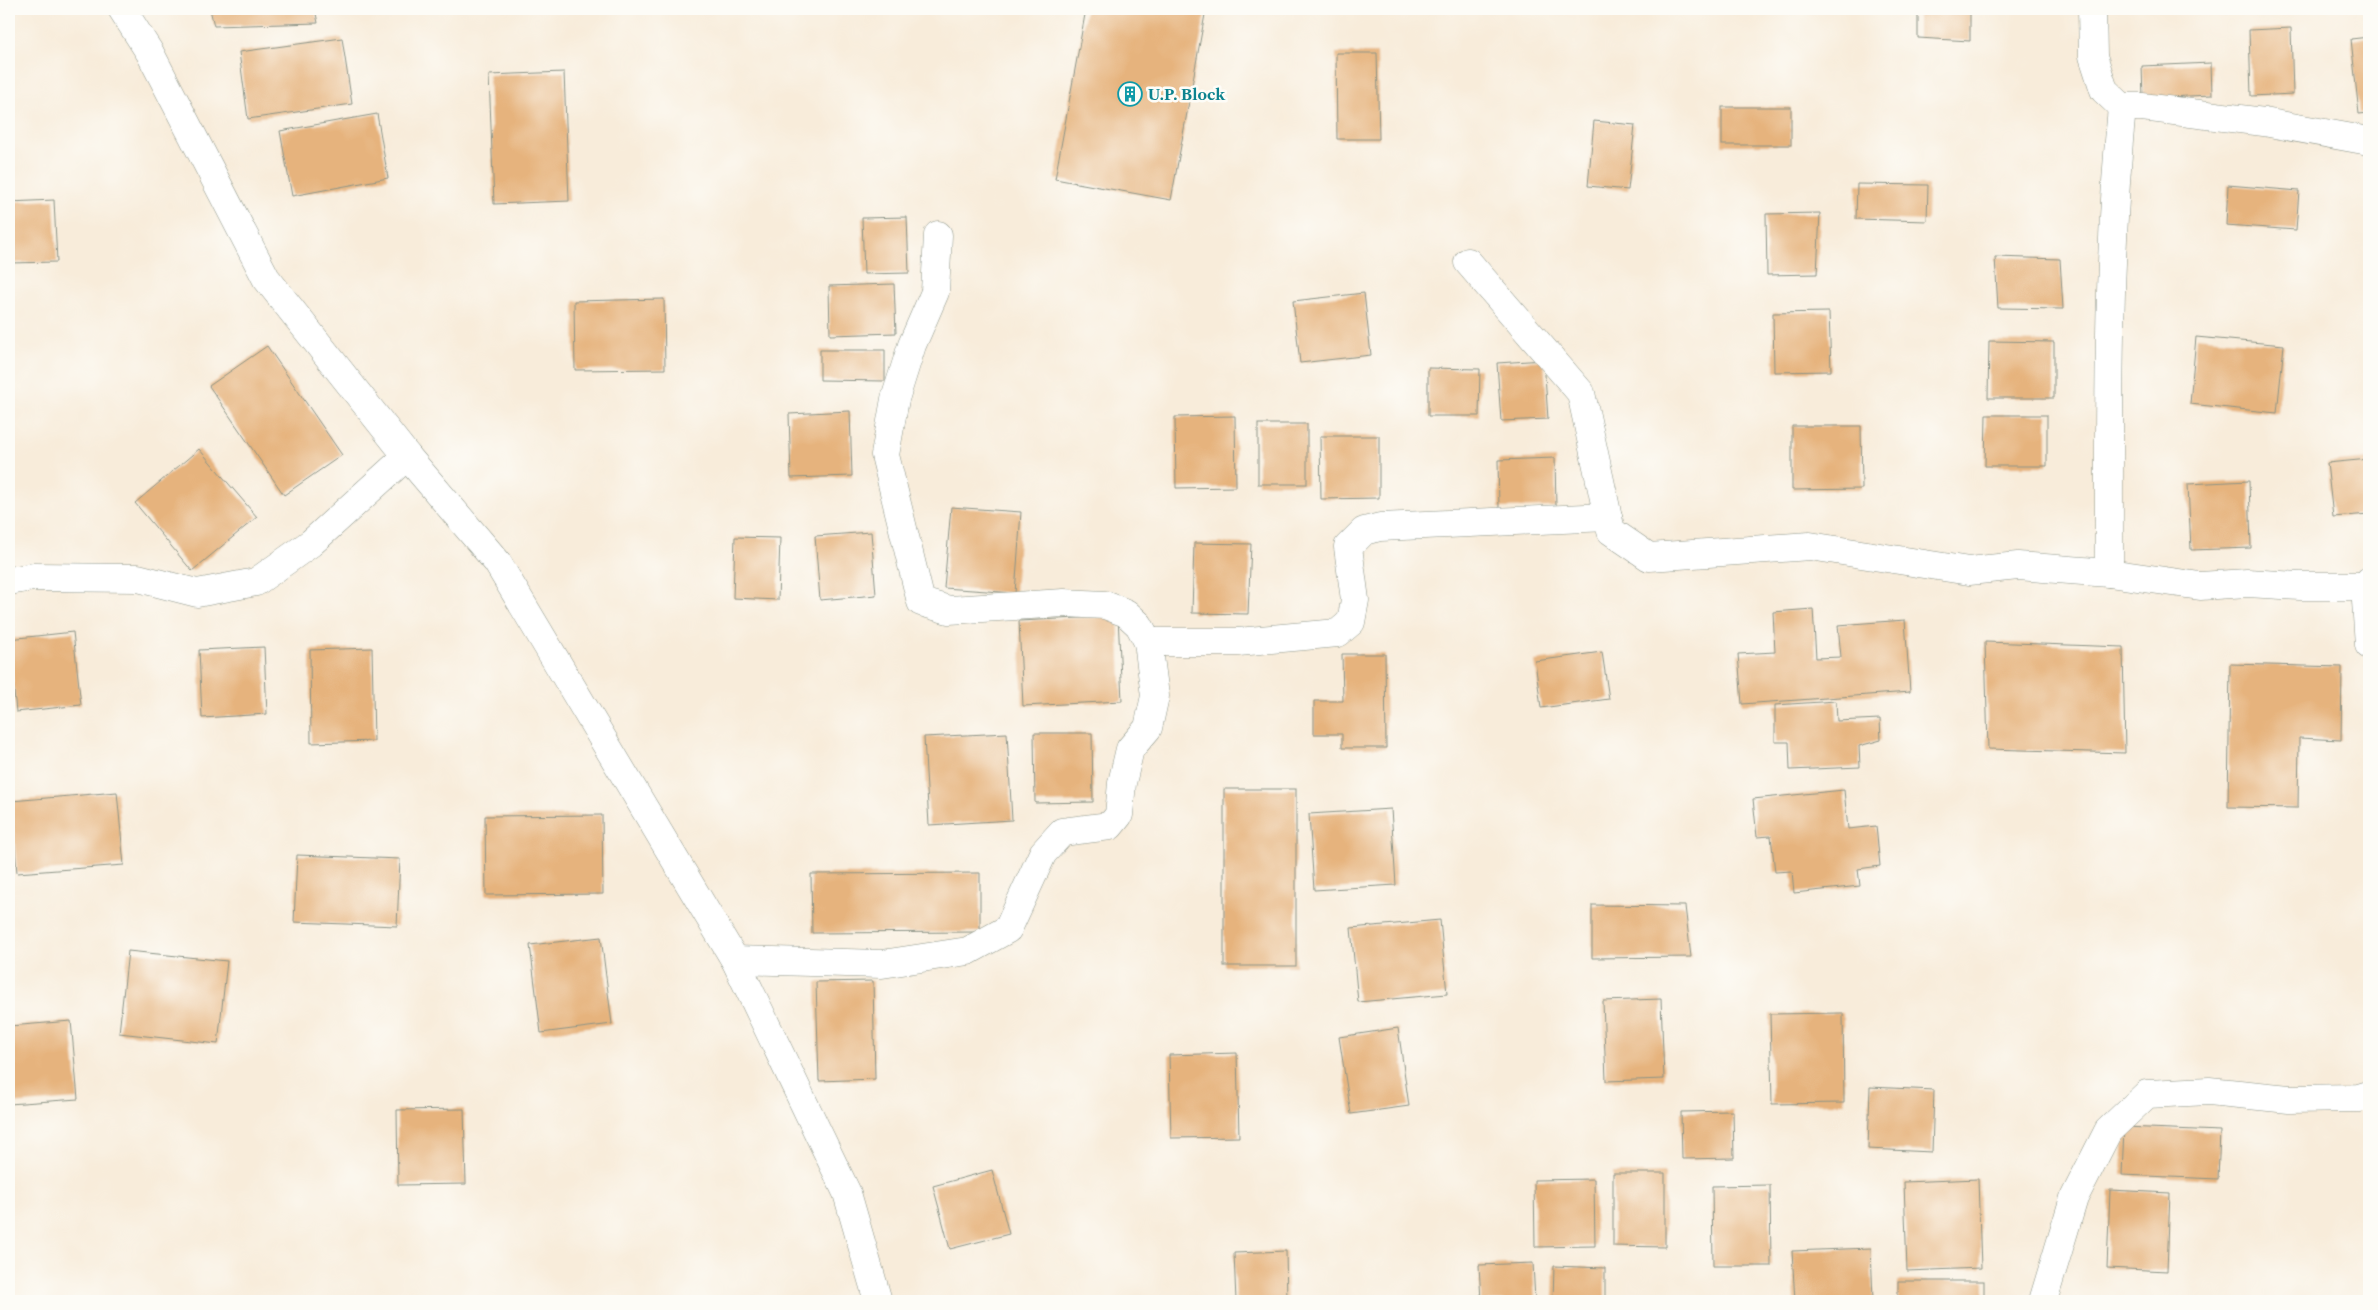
<svg xmlns="http://www.w3.org/2000/svg" width="2378" height="1310" viewBox="0 0 2378 1310" font-family="'Libre Caslon Text',serif">
<style>
.building{fill:#e6b37d}
.lines{fill:none;stroke-linecap:round;stroke-linejoin:round}
.minor-casing{stroke:#8c9487;stroke-width:29}
.minor{stroke:#fff;stroke-width:28}
.labels{text-anchor:middle;dominant-baseline:central;stroke-width:5;stroke-linejoin:round;paint-order:stroke}
.culture-label{font-size:15px;font-weight:bold;fill:#0d838f;stroke:#fdfcf7;text-anchor:start}
</style>
<rect width="100%" height="100%" fill="#fdfcf7"/>
<filter id="ink" filterUnits="userSpaceOnUse"><feTurbulence type="fractalNoise" baseFrequency=".02" numOctaves="2"/><feDisplacementMap in="SourceGraphic" scale="10" xChannelSelector="R" yChannelSelector="G"/><feConvolveMatrix kernelMatrix="1 2 1 2 8 2 1 2 1" color-interpolation-filters="sRGB"/></filter>
<filter id="wash" filterUnits="userSpaceOnUse"><feTurbulence type="fractalNoise" baseFrequency=".0096" numOctaves="4" result="noise"/><feDisplacementMap in="SourceGraphic" scale="20" xChannelSelector="R" yChannelSelector="G"/><feGaussianBlur stdDeviation="1.12" result="paint"/><feColorMatrix in="noise" values="0 0 0 0 0 0 0 0 0 0 0 0 0 0 0 0 0 1.4 0 .05"/><feComposite in="paint" operator="in"/></filter>
<g filter="url(#wash)">
<rect width="100%" height="100%" fill="#f8ecda"/>
<g id="blocks">
<g class="building">
<polygon points="210,9 315,9 318,23 214,26"/>
<polygon points="1086,9 1206,9 1171,200 1055,179"/>
<polygon points="1918,9 1970,9 1970,41 1918,38"/>
<polygon points="2291,28 2293,94 2251,96 2249,30"/>
<polygon points="2369,37 2369,113 2359,114 2351,39"/>
<polygon points="342,38 352,104 248,119 239,52"/>
<polygon points="1336,53 1377,53 1379,139 1337,139"/>
<polygon points="2211,63 2212,95 2143,98 2142,66"/>
<polygon points="564,72 569,201 494,204 489,75"/>
<rect x="1722" y="107" width="69" height="38"/>
<polygon points="377,114 388,178 292,196 280,131"/>
<polygon points="1594,121 1635,125 1628,190 1588,186"/>
<polygon points="1857,184 1928,185 1927,221 1856,219"/>
<polygon points="2228,185 2299,191 2296,230 2226,225"/>
<polygon points="54,200 57,262 9,263 9,202"/>
<polygon points="1820,213 1817,274 1767,275 1766,214"/>
<polygon points="907,217 909,273 864,274 862,218"/>
<polygon points="1995,257 2060,259 2063,309 1998,308"/>
<polygon points="894,284 896,333 830,335 829,286"/>
<polygon points="1364,293 1371,355 1300,363 1293,301"/>
<polygon points="664,299 665,369 575,370 574,301"/>
<polygon points="1829,312 1831,371 1774,372 1773,313"/>
<polygon points="2196,337 2284,345 2277,413 2190,404"/>
<polygon points="1989,341 2054,342 2054,398 1988,398"/>
<polygon points="267,346 342,455 284,495 209,386"/>
<polygon points="820,350 885,350 885,381 820,380"/>
<polygon points="1544,360 1548,419 1501,421 1497,363"/>
<polygon points="1428,368 1480,369 1479,416 1428,416"/>
<polygon points="850,411 852,476 791,478 789,414"/>
<polygon points="1986,415 2047,415 2047,466 1985,466"/>
<polygon points="1235,416 1236,487 1176,488 1175,417"/>
<rect x="1258" y="424" width="49" height="60"/>
<polygon points="1792,426 1861,426 1862,489 1792,490"/>
<polygon points="1320,436 1379,436 1379,498 1321,499"/>
<polygon points="199,449 257,517 192,571 135,503"/>
<polygon points="1555,458 1556,507 1499,508 1498,460"/>
<polygon points="2369,459 2369,514 2333,517 2327,463"/>
<polygon points="2249,481 2251,548 2191,550 2188,484"/>
<polygon points="951,507 1021,512 1015,593 944,588"/>
<polygon points="871,532 876,595 820,600 815,536"/>
<polygon points="735,537 780,538 778,600 733,598"/>
<polygon points="1194,543 1251,544 1248,614 1192,613"/>
<polygon points="1813,609 1816,658 1841,657 1838,625 1905,620 1910,692 1742,704 1738,654 1775,652 1773,612"/>
<polygon points="1118,616 1122,701 1023,706 1019,621"/>
<polygon points="73,632 81,705 16,712 9,639"/>
<polygon points="1985,642 2123,647 2125,753 1988,749"/>
<polygon points="264,647 267,714 202,718 199,650"/>
<polygon points="372,648 374,741 311,743 310,650"/>
<polygon points="1602,652 1609,699 1541,708 1535,661"/>
<polygon points="1342,654 1385,654 1386,748 1342,748 1342,734 1314,734 1314,701 1343,701"/>
<polygon points="2230,664 2342,667 2341,740 2299,738 2298,808 2228,807"/>
<polygon points="1836,701 1837,721 1880,719 1881,740 1859,746 1860,767 1790,770 1789,742 1775,742 1775,705"/>
<polygon points="1007,733 1012,820 929,825 924,737"/>
<polygon points="1034,733 1092,733 1093,802 1035,803"/>
<rect x="1224" y="789" width="72" height="177"/>
<polygon points="1844,790 1848,829 1876,826 1880,866 1858,869 1860,886 1794,893 1792,871 1775,872 1771,836 1757,837 1753,799"/>
<polygon points="117,792 124,865 17,873 11,801"/>
<polygon points="1391,809 1396,885 1314,890 1309,814"/>
<polygon points="602,815 603,894 486,895 485,816"/>
<polygon points="297,855 400,859 397,926 294,922"/>
<polygon points="980,873 980,932 812,933 811,874"/>
<polygon points="1592,905 1685,906 1691,957 1592,958"/>
<polygon points="1440,920 1447,994 1358,1002 1351,928"/>
<polygon points="601,937 612,1024 541,1033 530,945"/>
<polygon points="128,951 227,961 218,1044 119,1033"/>
<polygon points="873,981 875,1079 819,1081 816,982"/>
<polygon points="1661,999 1664,1079 1606,1081 1603,1001"/>
<polygon points="1843,1013 1844,1103 1772,1104 1770,1014"/>
<polygon points="71,1021 78,1099 9,1104 9,1026"/>
<polygon points="1398,1028 1409,1106 1351,1114 1339,1037"/>
<polygon points="1237,1053 1239,1137 1171,1138 1169,1055"/>
<polygon points="1870,1087 1934,1090 1932,1152 1868,1149"/>
<polygon points="464,1109 466,1184 398,1185 397,1110"/>
<polygon points="1733,1111 1734,1158 1682,1159 1681,1112"/>
<polygon points="2124,1127 2220,1131 2218,1179 2122,1175"/>
<polygon points="992,1170 1009,1234 950,1249 933,1186"/>
<polygon points="1613,1173 1665,1173 1665,1247 1613,1246"/>
<polygon points="1594,1179 1595,1246 1535,1247 1534,1180"/>
<polygon points="1978,1179 1981,1268 1907,1271 1904,1182"/>
<polygon points="1770,1185 1771,1266 1713,1266 1712,1186"/>
<polygon points="2110,1190 2170,1193 2167,1271 2107,1268"/>
<polygon points="1871,1248 1873,1301 1795,1301 1792,1251"/>
<polygon points="1286,1251 1287,1301 1236,1301 1234,1253"/>
<polygon points="1533,1263 1535,1301 1481,1301 1479,1265"/>
<polygon points="1554,1266 1605,1268 1605,1301 1553,1301"/>
<rect x="1898" y="1281" width="86" height="20"/>
</g>
</g>
</g>
<g filter="url(#ink)">
<use href="#blocks" fill-opacity="0" stroke="#8c9487" stroke-width="1"/>
<g class="lines">
<g class="minor-casing">
<g id="minor">
<polyline points="122,9 150,53 266,278 407,456 497,562 735,960 847,1193 878,1301"/>
<polyline points="2092,9 2093,56 2104,90 2122,107 2142,107 2264,122 2369,141"/>
<polyline points="1468,262 1581,393 1611,531 1649,557 1810,546 1969,571 2018,566 2109,573 2200,586 2247,583 2300,586 2365,586"/>
<path d="M 2109,573 C 2109,418 2107,262 2122,107"/>
<polyline points="9,581 33,577 138,578 197,593 256,582 311,543 407,456"/>
<polyline points="2369,581 2365,586 2369,645"/>
<polyline points="1148,642 1238,642 1338,633 1351,622 1355,600 1348,547 1364,531 1380,527 1608,517"/>
<polyline points="735,960 882,964 968,951 1008,929 1043,853 1062,832 1110,826 1119,815 1122,783 1130,749 1148,728 1155,696 1148,642 1139,625 1126,613 1105,605 1064,603 949,610 921,602 885,455 895,399 912,345 935,292 938,235"/>
<polyline points="2043,1301 2074,1198 2108,1131 2147,1094 2209,1091 2289,1099 2359,1098 2369,1095"/>
</g>
</g>
<use href="#minor" class="minor"/>
</g>
</g>
<defs>
<g id="building-ring" transform="scale(1.25)"><circle r="9.5" fill="#fdfcf7" stroke="#0f9aa8" stroke-width="1.5"/><path d="M-4-6H4V6H1V3H-1V6H-4ZM-2.5-4.3h1.7v1.8h-1.7ZM.8-4.3h1.7v1.8H.8ZM-2.5-1h1.7V.8h-1.7ZM.8-1h1.7V.8H.8Z" fill="#0f9aa8"/></g>
</defs>
<g fill-rule="evenodd">
<use href="#building-ring" x="1130" y="94"/>
</g>
<g class="labels">
<g class="culture-label">
<text x="1148" y="94">U.P. Block</text>
</g>
</g>
<rect width="2378" height="1310" fill="none" stroke="#fdfcf7" stroke-width="30"/>
</svg>
